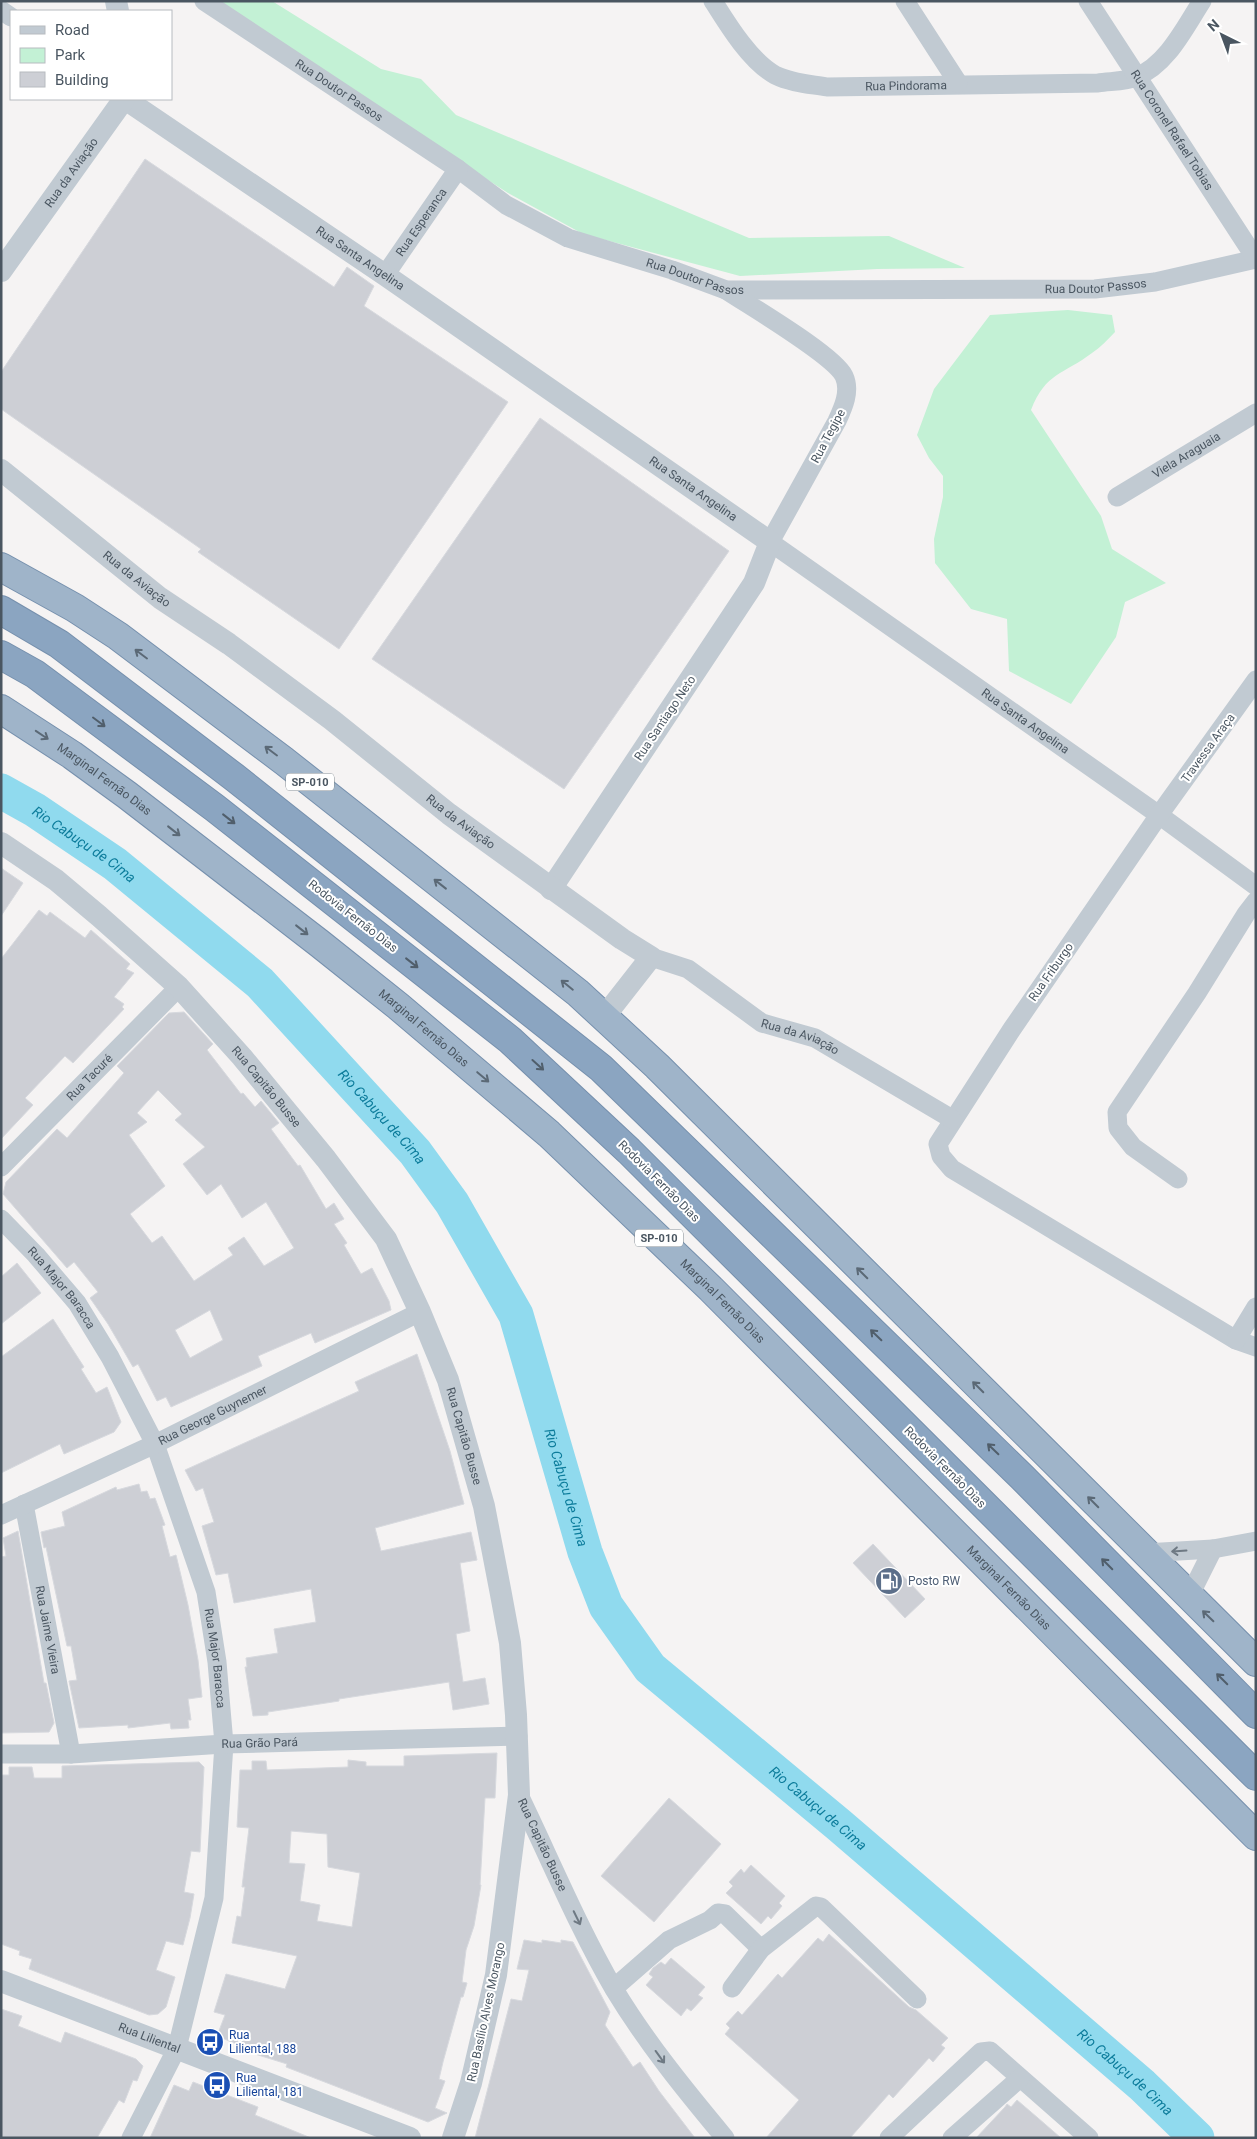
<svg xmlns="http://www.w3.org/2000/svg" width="1257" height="2139" viewBox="0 0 1257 2139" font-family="Roboto,sans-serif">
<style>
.green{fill:#c3f1d5}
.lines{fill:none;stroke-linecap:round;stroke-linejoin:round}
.river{stroke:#90daee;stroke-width:35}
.building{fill:#cdcfd5;stroke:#d7d9de;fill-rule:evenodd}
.trunk-casing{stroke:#7690ad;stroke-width:30}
.motorway-casing{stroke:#7690ad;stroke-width:30}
.minor{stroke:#c1cad2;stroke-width:19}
.tertiary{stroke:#c1cad2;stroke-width:22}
.trunk{stroke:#9fb4c9;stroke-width:28}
.motorway{stroke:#8ba5c1;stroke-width:28}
.oneway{stroke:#5b6976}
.oneway2{stroke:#505e6b}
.oneway3{stroke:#6e7983}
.labels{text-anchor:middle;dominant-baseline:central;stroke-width:4;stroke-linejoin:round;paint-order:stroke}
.shield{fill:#fff;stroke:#808990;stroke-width:1}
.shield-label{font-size:11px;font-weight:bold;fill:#4a5661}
.street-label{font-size:12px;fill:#4a5661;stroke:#fff}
.service-label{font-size:12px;fill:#4e5e75;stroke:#fff;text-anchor:start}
.transit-label{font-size:12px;fill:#164399;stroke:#fff;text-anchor:start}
.water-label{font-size:14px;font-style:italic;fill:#0c7c9b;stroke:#fff}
</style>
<rect width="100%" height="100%" fill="#f5f3f3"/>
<g class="green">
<polygon points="219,1 272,1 381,69 421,79 456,115 749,238 889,236 965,268 877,269 740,276 583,234 508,193 288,51"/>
<path d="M 1068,310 L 1112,315 L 1115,332 C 1108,339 1101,347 1092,353 C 1063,375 1046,372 1031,410 L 1101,516 L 1112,549 L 1166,583 L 1125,602 L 1116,637 L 1071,704 L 1009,671 L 1007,619 L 971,609 L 935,563 L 934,539 L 943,497 L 943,476 L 929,458 L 917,435 L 934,389 L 990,315 Z"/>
</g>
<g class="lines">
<path class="river" id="s1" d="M 1,791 L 35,810 L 115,864 L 260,983 L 415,1152 L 452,1203 L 516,1315 L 585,1552 L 606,1606 L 650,1668 L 839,1825 L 1142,2085 L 1197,2138"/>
</g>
<g class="building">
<polygon points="145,159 334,287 347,267 374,286 364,306 508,402 339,649 198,552 201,549 1,409 1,372"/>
<polygon points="540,418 729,551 564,789 372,659"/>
<polygon points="1,868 23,883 1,916"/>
<polygon points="39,910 47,916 50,912 85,938 91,930 130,964 126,969 134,973 114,997 124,1004 122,1007 124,1009 73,1063 65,1056 25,1098 33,1105 1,1139 1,959"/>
<path d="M 184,1012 L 213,1044 L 207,1050 L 241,1094 L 243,1093 L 255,1107 L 261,1101 L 279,1123 L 271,1129 L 298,1166 L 300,1165 L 326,1209 L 334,1203 L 344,1219 L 334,1224 L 347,1243 L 344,1245 L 361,1274 L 372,1268 L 389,1301 L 391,1310 L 315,1343 L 311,1333 L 258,1356 L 262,1366 L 171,1407 L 166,1397 L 157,1401 L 138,1364 L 133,1367 L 108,1324 L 90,1298 L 98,1292 L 74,1262 L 67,1268 L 3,1194 L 6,1182 L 57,1129 L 67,1138 L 124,1073 L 117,1066 L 169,1013 ZM 158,1090 L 182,1114 L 175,1120 L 205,1147 L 183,1164 L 207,1195 L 221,1184 L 242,1218 L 266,1202 L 294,1248 L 264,1266 L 244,1237 L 228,1248 L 233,1255 L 194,1281 L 162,1236 L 152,1243 L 130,1214 L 165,1186 L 129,1135 L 147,1122 L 137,1113 ZM 210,1310 L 223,1340 L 190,1358 L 175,1330 Z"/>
<polygon points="17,1263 41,1293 1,1324 1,1277"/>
<polygon points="53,1319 84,1367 81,1369 96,1393 107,1387 121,1422 114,1432 64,1454 60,1444 1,1473 1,1357"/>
<polygon points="417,1354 450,1451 464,1504 375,1528 381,1551 471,1532 477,1560 460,1563 470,1631 456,1634 463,1682 485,1678 489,1704 453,1710 449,1682 339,1699 339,1701 268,1712 268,1715 253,1716 245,1667 247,1667 246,1658 278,1653 274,1629 316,1622 311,1589 234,1603 228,1573 216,1575 202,1526 214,1522 203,1488 196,1491 185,1470 359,1391 355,1382"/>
<polygon points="139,1484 141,1492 147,1491 150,1499 155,1498 165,1525 162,1526 170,1557 176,1555 188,1605 198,1660 202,1697 188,1699 191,1720 188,1720 189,1728 171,1729 170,1723 128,1728 128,1725 79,1728 69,1681 77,1680 71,1646 67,1646 46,1547 44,1548 41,1532 65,1526 62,1512 116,1487 117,1490"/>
<polygon points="18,1531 44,1683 46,1683 54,1723 49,1732 1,1733 1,1557 6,1556 3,1538"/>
<polygon points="873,1544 925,1599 905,1618 853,1563"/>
<path d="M 497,1753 L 495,1798 L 485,1798 L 480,1885 L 481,1885 L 474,1926 L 466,1950 L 462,1982 L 467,1983 L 463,1997 L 461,1997 L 443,2062 L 439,2079 L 445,2081 L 435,2108 L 447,2113 L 428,2122 L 286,2067 L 287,2064 L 255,2054 L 256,2052 L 217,2036 L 225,2015 L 214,2012 L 226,1974 L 285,1989 L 297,1956 L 232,1943 L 237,1916 L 241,1917 L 245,1887 L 242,1887 L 249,1828 L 237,1827 L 240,1770 L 252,1770 L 252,1761 L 266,1761 L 267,1770 L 348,1767 L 348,1760 L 366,1762 L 366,1766 L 404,1766 L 404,1756 ZM 291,1831 L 327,1834 L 328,1867 L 360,1873 L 352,1927 L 317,1921 L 320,1905 L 300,1901 L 305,1864 L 289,1863 Z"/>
<polygon points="199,1762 204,1767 200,1852 191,1851 184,1892 194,1894 190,1918 183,1945 166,1941 156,1970 175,1977 166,2007 158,2014 149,2015 29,1969 32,1959 19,1955 20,1951 1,1944 1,1775 9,1775 9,1767 32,1767 34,1778 62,1778 62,1766"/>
<polygon points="669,1798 721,1844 654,1922 601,1876"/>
<polygon points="751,1865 785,1896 779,1903 782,1906 771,1919 768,1916 761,1924 726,1893 733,1886 729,1882 741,1869 744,1873"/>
<polygon points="829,1934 909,2007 916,2010 948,2038 941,2045 945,2048 933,2062 929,2058 893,2098 889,2094 850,2138 766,2138 799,2100 725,2034 730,2028 726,2024 738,2011 742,2015 778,1974 782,1978 818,1938 823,1942"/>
<polygon points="524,1940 542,1943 542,1940 561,1943 561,1940 573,1942 610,2012 605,2025 633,2067 640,2062 659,2091 695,2138 475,2138 511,1999 522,2001 529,1970 517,1969"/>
<polygon points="671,1958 705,1987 698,1995 703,1998 691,2011 687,2008 681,2016 646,1985 653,1977 649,1974 653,1968 661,1962 665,1965"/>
<polygon points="1,2009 22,2016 18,2026 61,2043 65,2032 136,2059 143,2066 137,2081 133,2080 124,2103 119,2100 97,2138 1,2138"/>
<polygon points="193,2082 258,2107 255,2115 311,2138 150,2138 174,2085 189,2091"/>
<polygon points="1017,2100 1038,2118 1061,2138 976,2138 1005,2107 1007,2104 1011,2107"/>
</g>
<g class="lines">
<g class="trunk-casing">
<g id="trunk">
<polyline points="1,567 75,608 118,636 284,761 578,993 657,1066 1256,1662"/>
<path id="s20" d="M 1,709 L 72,755 L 127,795 L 319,943 L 398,1006 L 549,1134 L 711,1289 L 1256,1836"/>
</g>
</g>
<g class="motorway-casing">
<g id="motorway">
<polyline points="1,610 59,644 234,777 601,1068 1022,1477 1256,1714"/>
<polyline points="1,655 35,674 215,808 510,1040 629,1151 1256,1776"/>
</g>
</g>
<g class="minor">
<path id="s2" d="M 204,1 L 458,169 L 506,205 L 568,238 L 672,270 L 726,290 L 1095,289 L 1155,282 L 1256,259"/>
<path id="s3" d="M 713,1 C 728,25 750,61 775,75 C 791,83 810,84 827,87 L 1098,83 C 1109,81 1125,82 1136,77 C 1167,65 1185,27 1202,1"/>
<polyline points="905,1 958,83"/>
<path id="s4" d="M 1088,1 L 1256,259"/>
<polyline points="1,10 11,17"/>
<path id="s5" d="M 385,275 L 458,169"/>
<path id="s6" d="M 726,290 C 750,306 834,355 844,376 C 851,391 843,408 837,421 L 770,542 L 1159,815 L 1256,886"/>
<path id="s7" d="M 1117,497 L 1256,413"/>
<polyline points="1256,680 1159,815 1012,1029 938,1144 941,1156 952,1169 1236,1340 1256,1347"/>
<path id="s8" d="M 651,957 L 688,969 L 762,1023 L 815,1038 L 952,1119"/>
<path id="s9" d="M 1,1167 L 179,987"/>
<polyline points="1178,1179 1133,1147 1118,1128 1117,1112 1197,993 1246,914 1256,901"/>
<path id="s10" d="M 1,1219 L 36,1255 L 77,1303 L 110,1357 L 155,1444 L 206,1592 L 217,1662 L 224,1744 L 214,1898 L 177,2048 L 131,2138"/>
<polyline points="1236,1340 1256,1307"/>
<path id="s11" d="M 24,1504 L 71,1754"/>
<path id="s12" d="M 1,1515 L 155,1444 L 420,1312"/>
<polyline points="1145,1553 1213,1549 1256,1541"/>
<polyline points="1189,1597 1213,1549"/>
<path id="s13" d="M 1,1754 L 71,1754 L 224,1744 L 518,1736"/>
<path id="s14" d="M 519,1795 C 550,1859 578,1927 614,1989 C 646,2042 685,2090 725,2138"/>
<polyline points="614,1988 669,1940 710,1920 718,1913 725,1914 761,1949"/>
<polyline points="732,1988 761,1949 816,1906 821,1907 917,1999"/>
<polyline points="889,2138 981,2052 990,2051 1089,2138"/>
<polyline points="952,2138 1020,2078"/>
</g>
<g class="tertiary">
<polyline points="116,1 118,11"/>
<path id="s15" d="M 125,99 L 385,275 L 770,542 L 754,583 L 551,889"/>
<path id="s16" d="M 1,271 L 124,99"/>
<path id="s17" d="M 1,470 L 160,598 L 229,644 L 332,720 L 449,814 L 622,939 L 651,957 L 604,1017"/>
<path id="s18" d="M 1,843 L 56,880 L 99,916 L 179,987 L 242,1057 L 326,1159 L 386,1239 L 420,1312 L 448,1380 L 484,1506 L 500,1589 L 510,1643 L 516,1715 L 519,1795 L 496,1975 L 471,2083 L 453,2138"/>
<path id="s19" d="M 1,1981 L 410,2138"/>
</g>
<use href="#trunk" class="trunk"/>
<use href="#motorway" class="motorway"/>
</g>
<defs><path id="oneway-shaft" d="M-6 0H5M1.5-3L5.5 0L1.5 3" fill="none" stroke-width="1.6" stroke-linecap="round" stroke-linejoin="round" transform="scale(1.25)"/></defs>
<g class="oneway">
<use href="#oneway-shaft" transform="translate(141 654) rotate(-143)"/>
<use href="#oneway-shaft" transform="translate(42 735) rotate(34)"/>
<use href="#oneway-shaft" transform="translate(271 751) rotate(-143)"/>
<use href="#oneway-shaft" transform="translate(174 831) rotate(38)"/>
<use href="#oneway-shaft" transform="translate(440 884) rotate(-142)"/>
<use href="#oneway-shaft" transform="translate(302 930) rotate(38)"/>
<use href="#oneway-shaft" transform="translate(567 985) rotate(-141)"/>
<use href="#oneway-shaft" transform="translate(483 1077) rotate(40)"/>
<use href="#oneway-shaft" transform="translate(862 1273) rotate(-135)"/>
<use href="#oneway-shaft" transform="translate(978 1387) rotate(-135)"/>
<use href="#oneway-shaft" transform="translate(1093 1502) rotate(-135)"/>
<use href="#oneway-shaft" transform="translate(1208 1616) rotate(-136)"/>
</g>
<g class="oneway2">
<use href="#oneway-shaft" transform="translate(99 722) rotate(37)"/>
<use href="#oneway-shaft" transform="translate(229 819) rotate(38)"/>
<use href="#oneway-shaft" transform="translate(412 963) rotate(38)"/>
<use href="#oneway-shaft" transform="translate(538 1065) rotate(42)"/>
<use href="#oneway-shaft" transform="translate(876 1335) rotate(-136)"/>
<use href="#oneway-shaft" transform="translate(993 1449) rotate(-136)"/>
<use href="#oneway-shaft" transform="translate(1107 1564) rotate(-135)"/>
<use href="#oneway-shaft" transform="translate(1222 1679) rotate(-135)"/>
</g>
<g class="oneway3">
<use href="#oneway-shaft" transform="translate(1179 1551) rotate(176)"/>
<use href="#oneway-shaft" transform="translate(577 1918) rotate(64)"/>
<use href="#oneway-shaft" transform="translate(660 2057) rotate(54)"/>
</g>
<defs>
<g id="fuel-disc" transform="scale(1.4375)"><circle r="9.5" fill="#5c6f8a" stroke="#fff"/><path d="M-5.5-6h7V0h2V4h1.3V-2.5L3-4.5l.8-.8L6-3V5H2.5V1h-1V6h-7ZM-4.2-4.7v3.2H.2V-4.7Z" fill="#fff"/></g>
<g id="bus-disc" transform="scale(1.4375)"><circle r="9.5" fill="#1a4fb4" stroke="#fff"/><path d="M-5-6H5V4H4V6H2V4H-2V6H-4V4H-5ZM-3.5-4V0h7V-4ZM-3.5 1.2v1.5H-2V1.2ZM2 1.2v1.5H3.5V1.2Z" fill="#fff"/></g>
</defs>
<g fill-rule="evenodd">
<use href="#fuel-disc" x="889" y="1581"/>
<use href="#bus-disc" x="210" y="2042"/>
<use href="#bus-disc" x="217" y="2085"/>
</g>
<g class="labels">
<g class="shield">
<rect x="286" y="773.5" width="48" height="17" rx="4"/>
<rect x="635" y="1229.5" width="48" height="17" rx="4"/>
</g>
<g class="shield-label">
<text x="310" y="782">SP-010</text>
<text x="659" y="1238">SP-010</text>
</g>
<g class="street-label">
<text stroke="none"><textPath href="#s3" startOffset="230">Rua Pindorama</textPath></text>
<text stroke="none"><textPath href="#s2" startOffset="162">Rua Doutor Passos</textPath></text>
<text stroke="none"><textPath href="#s4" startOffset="154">Rua Coronel Rafael Tobias</textPath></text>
<text stroke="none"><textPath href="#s16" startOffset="121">Rua da Aviação</textPath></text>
<text stroke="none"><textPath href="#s5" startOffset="64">Rua Esperanca</textPath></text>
<text stroke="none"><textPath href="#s15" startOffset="284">Rua Santa Angelina</textPath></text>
<text stroke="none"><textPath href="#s2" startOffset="568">Rua Doutor Passos</textPath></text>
<text stroke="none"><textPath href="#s2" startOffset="971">Rua Doutor Passos</textPath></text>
<text transform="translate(828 436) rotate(-62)">Rua Tegipe</text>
<text stroke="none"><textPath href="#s7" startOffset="81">Viela Araguaia</textPath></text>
<text stroke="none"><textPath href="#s15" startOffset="689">Rua Santa Angelina</textPath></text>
<text stroke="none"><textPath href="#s17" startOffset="174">Rua da Aviação</textPath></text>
<text transform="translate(665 718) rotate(-56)">Rua Santiago Neto</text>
<text stroke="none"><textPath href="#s6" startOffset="644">Rua Santa Angelina</textPath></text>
<text transform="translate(1208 748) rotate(-54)">Travessa Araça</text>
<text stroke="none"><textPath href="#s20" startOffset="125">Marginal Fernão Dias</textPath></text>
<text stroke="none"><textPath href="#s17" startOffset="579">Rua da Aviação</textPath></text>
<text transform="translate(353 916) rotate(38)">Rodovia Fernão Dias</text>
<text transform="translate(1051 972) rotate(-55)">Rua Friburgo</text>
<text stroke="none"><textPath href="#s20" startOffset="530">Marginal Fernão Dias</textPath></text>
<text stroke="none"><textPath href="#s8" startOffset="171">Rua da Aviação</textPath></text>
<text stroke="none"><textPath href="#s9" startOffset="126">Rua Tacuré</textPath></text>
<text stroke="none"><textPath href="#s18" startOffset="362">Rua Capitão Busse</textPath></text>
<text transform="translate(659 1181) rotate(45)">Rodovia Fernão Dias</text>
<text stroke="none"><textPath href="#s10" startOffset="92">Rua Major Baracca</textPath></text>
<text stroke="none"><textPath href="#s20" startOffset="935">Marginal Fernão Dias</textPath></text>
<text stroke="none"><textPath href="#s12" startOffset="234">Rua George Guynemer</textPath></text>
<text stroke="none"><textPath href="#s18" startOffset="768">Rua Capitão Busse</textPath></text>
<text transform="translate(945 1467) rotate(45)">Rodovia Fernão Dias</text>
<text stroke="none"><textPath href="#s20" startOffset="1340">Marginal Fernão Dias</textPath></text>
<text stroke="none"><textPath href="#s11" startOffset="128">Rua Jaime Vieira</textPath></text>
<text stroke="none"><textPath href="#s10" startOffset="498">Rua Major Baracca</textPath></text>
<text stroke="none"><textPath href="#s13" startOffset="259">Rua Grão Pará</textPath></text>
<text stroke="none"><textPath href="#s14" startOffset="55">Rua Capitão Busse</textPath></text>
<text transform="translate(486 2012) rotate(-78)">Rua Basílio Alves Morango</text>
<text stroke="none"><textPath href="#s19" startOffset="159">Rua Liliental</textPath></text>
</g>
<g class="service-label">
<text x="908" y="1581">Posto RW</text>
</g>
<g class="transit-label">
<text x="229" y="2035">Rua<tspan x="229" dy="14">Liliental, 188</tspan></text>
<text x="236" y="2078">Rua<tspan x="236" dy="14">Liliental, 181</tspan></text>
</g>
<g class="water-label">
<text stroke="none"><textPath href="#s1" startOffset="99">Rio Cabuçu de Cima</textPath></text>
<text stroke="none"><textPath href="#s1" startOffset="504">Rio Cabuçu de Cima</textPath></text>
<text stroke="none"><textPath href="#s1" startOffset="924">Rio Cabuçu de Cima</textPath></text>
<text stroke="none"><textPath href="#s1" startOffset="1344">Rio Cabuçu de Cima</textPath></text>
<text stroke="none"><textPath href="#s1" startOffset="1749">Rio Cabuçu de Cima</textPath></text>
</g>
</g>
<rect width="1257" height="2139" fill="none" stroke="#4a5661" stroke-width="5"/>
<rect x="10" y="10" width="162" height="90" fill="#ffffff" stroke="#b7bbc0"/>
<rect x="20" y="26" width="25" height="8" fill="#c1cad2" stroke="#b7bbc0"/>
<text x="55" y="35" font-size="15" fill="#4a5661">Road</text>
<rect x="20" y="48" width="25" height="15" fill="#c3f1d5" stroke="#b7bbc0"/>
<text x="55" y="60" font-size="15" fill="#4a5661">Park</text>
<rect x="20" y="72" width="25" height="15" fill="#cdcfd5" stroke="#b7bbc0"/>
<text x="55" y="85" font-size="15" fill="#4a5661">Building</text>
<g transform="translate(1222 35) rotate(318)" stroke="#ffffff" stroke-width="4" paint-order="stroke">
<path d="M0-4L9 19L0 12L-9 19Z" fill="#4a5661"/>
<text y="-8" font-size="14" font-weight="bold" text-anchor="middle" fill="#4a5661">N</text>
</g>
</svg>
